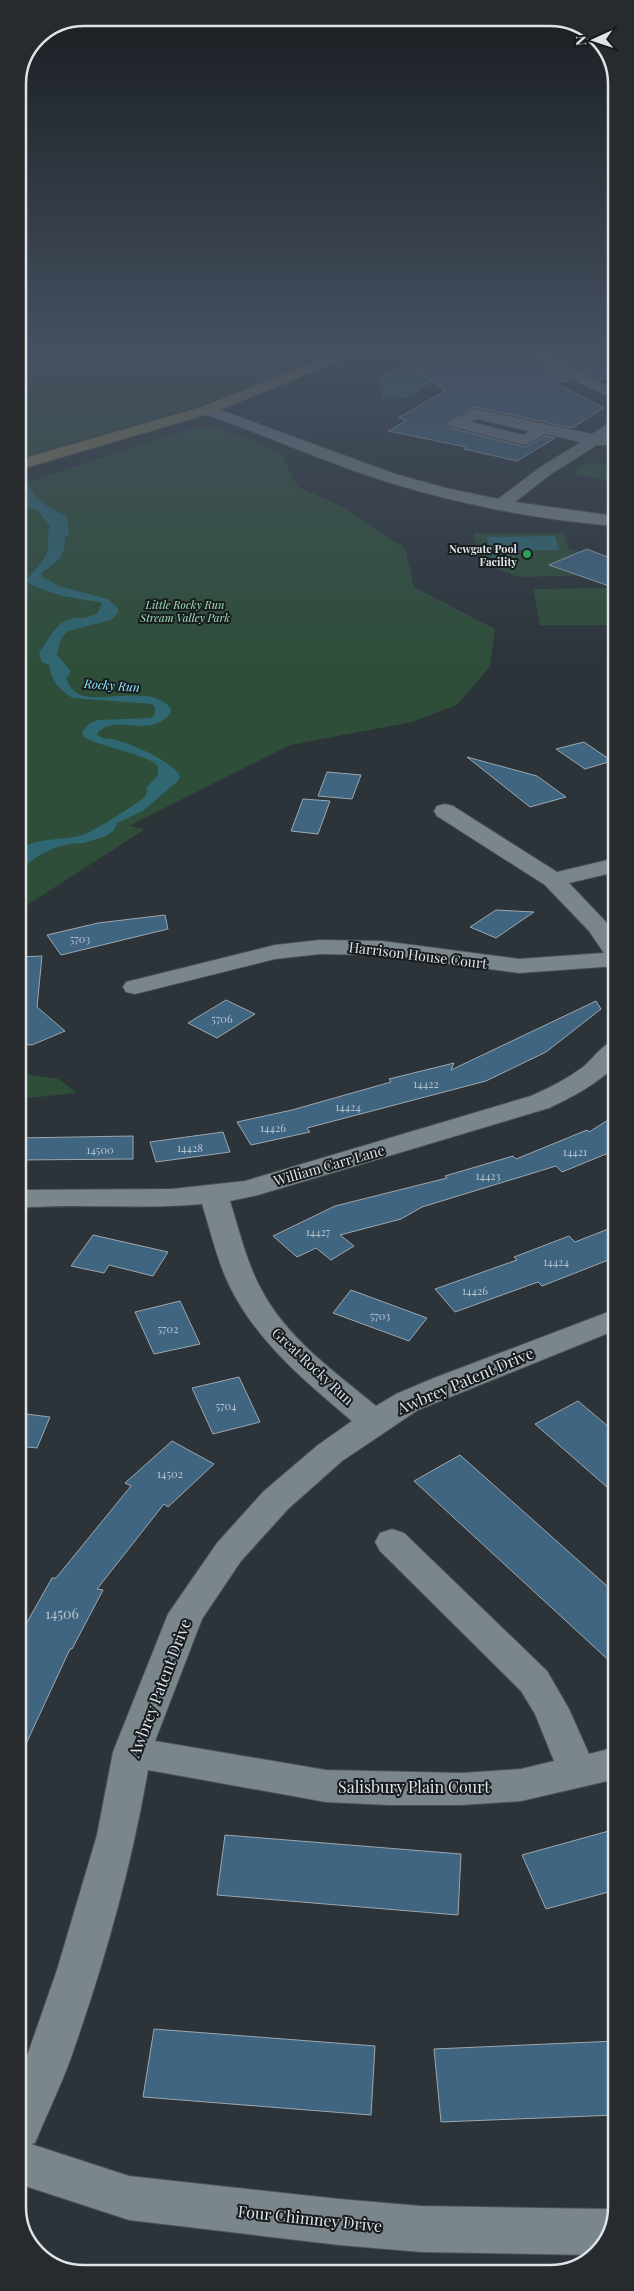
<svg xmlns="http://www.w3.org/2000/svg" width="634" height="2291" viewBox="0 0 634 2291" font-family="'Playfair Display',serif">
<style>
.green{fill:#2e4e39}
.water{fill:#2f6772}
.building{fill:#406581;stroke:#9da7af}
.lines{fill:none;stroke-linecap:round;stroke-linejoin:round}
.minor-casing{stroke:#485054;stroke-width:2}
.major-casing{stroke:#485054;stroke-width:2}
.minor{fill:#7b858c;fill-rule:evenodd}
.major{fill:#8d8358;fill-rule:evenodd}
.leisure-dot{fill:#2e9e5b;stroke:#171b1e;stroke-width:2}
.labels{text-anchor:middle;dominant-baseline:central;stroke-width:4;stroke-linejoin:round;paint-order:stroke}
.far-poi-label{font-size:11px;font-weight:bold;fill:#dde3e7;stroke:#171b1e;text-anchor:end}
.far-park-label{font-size:11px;font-style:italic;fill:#a1e4b7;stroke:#171b1e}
.number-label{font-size:11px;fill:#b6c4ce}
.far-water-label{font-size:12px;font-style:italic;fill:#8eebfd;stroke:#171b1e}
.street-label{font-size:14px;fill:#dde3e7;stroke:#171b1e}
.near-number-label{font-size:14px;fill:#b6c4ce}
.near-street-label{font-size:16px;fill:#dde3e7;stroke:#171b1e}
.rim{fill:none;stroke:#dde3e7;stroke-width:2.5}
</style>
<rect width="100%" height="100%" fill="#2c343a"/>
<g class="green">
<polygon points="18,351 336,351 216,400 18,459"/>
<polygon points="207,427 220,429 280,452 298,487 343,507 405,548 414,587 495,629 490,667 457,705 412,722 290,745 129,826 145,829 18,911 18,485 194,428"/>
<polygon points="595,463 615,467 615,482 575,474 573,471 585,464"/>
<polygon points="473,533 564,533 569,549 580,552 572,556 615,572 603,578 596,575 519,577 480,562"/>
<polygon points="615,588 616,625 540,625 533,589"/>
<polygon points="18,1073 58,1079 77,1093 18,1099"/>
</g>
<g class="water">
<path d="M 417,369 L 437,373 C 431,390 399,404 382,398 L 382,389 L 379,386 L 380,374 L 392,370 Z"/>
<path d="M 18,471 L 28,477 C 28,500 50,506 67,517 L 69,534 L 65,537 C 65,558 57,562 41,573 L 41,576 L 59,586 L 108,599 L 118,608 L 118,613 L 111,620 L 68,631 C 60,637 59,645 57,655 L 70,670 L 70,674 L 66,678 C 68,682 70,688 74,691 C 90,708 152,681 171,709 L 170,714 C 147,739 123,714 99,731 L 97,735 C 103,739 106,738 112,739 C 130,743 171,760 180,776 L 179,780 L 143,811 L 117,823 L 114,830 L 106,836 L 84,843 L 69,844 L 54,848 L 38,856 L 18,871 L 18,849 C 43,837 54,841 79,836 C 92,833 135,805 146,796 L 147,787 L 158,775 C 158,774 158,768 158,767 C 153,755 97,747 83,736 L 82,732 L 90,723 L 98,720 L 151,718 L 155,714 L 155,708 L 152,704 L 73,698 C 60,691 51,680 49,665 L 42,662 L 39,653 L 52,633 L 61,623 L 73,618 L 84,618 L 97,614 L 102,604 L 100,602 C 76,599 50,595 28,583 L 27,579 C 33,572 43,562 47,553 C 50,544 46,534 50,526 L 36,509 L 24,506 L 20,502 Z"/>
<polygon points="555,536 559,550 512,550 514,557 492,558 487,537"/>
</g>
<g class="building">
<polygon points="393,351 526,351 544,368 571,381 554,382 604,408 572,428 475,407 447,422 451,428 525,447 545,436 555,438 517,461 464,449 466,447 388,431 407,420 398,418 445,391"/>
<polygon points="545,351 615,351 615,378 597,379 556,358"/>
<polygon points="587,549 615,560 615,588 549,565"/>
<polygon points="584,742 612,761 585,769 556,749"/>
<polygon points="467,757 537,776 566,797 530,807"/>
<polygon points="327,772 361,775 352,799 318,796"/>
<polygon points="303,799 330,801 318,834 291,831"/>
<polygon points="496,910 534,912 496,938 470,927"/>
<polygon points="165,915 168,929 61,955 47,935 98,923"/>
<polygon points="42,956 37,1007 65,1031 32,1045 18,1044 18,957"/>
<polygon points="226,1000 255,1014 217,1038 188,1023"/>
<polygon points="596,1001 601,1009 546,1052 486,1081 307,1128 310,1132 251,1145 237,1122 292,1110 391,1082 389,1079 454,1063 451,1070"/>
<polygon points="616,1115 616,1147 611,1152 562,1172 556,1166 422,1207 401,1219 340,1235 354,1246 331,1260 316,1248 297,1257 273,1236 335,1206 447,1178 445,1176 513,1156 516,1159 587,1130 589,1132"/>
<polygon points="223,1132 230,1152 156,1162 150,1142"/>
<polygon points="133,1136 133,1159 18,1160 18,1138"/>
<polygon points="616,1226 616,1257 542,1286 538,1282 455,1312 435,1289 517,1260 514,1257 569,1236 575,1242"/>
<polygon points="93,1235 168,1252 153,1276 109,1265 104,1273 71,1266"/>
<polygon points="351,1290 427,1318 409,1341 333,1313"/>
<polygon points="180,1301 200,1344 154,1354 135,1312"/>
<polygon points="239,1377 260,1422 213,1434 192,1388"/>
<polygon points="578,1401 616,1433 616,1495 535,1424"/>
<polygon points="18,1413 50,1417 37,1448 18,1446"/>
<polygon points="172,1441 214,1464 168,1507 164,1504 97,1589 103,1590 72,1649 70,1649 19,1759 18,1638 52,1578 56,1578 131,1486 125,1483"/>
<polygon points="460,1455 616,1594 616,1667 414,1481"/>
<polygon points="616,1829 616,1890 546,1909 522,1855"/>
<polygon points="225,1835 461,1854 458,1915 217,1895"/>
<polygon points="154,2029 375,2046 371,2115 143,2097"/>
<polygon points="616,2041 616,2115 441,2122 434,2049"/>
</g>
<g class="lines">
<g class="minor-casing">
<g id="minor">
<polygon points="528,351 543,351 555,360 615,390 615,400 545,366"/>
<path d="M 207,405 L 395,474 L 446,488 L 498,499 L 539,468 L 581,442 L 545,434 L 525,445 L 451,426 L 448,423 L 451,420 L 475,409 L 592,434 L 610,422 L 615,420 L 615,432 L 607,438 L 613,442 L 611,445 L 597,445 L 551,474 L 515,502 L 615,516 L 615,526 C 538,520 458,504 384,481 C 322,461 263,434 202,413 L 199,410 L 202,407 ZM 477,419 L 529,431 L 523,435 L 471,422 Z"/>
<polygon points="445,804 453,806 557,872 616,858 616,872 569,883 605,921 616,935 616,966 519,973 382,955 320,954 275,959 135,994 126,992 123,987 126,982 275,945 320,940 382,941 519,959 604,953 589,931 545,885 437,816 434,811 437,806"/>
<path d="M 616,1040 L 616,1065 C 597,1084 574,1096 549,1108 L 258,1195 L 230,1201 C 239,1230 246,1260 260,1287 C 285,1337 334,1371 376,1406 L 396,1394 L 434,1378 L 616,1309 L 616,1330 L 418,1410 L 342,1461 L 288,1509 L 241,1561 L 202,1619 L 155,1741 L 326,1770 L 462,1773 L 521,1769 L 554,1761 L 535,1714 L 521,1691 L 380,1551 L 375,1542 L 380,1533 L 392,1529 L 404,1533 L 547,1671 L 569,1709 L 589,1754 L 616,1747 L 616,1779 L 521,1801 L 462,1805 L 389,1805 L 326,1802 L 148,1770 C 131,1869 103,1968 69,2063 C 59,2090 46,2116 35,2143 L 31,2144 L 129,2176 L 339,2199 L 421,2206 L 607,2209 L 614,2212 L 600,2250 L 593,2255 L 421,2252 L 339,2245 L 129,2220 L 19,2184 L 19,2079 L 57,1970 L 97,1835 L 113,1752 L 168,1614 L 217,1543 L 264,1491 L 318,1445 L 352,1421 C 306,1382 258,1343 230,1287 C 217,1261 211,1232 202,1204 C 141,1210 79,1203 18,1208 L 18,1190 L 172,1189 L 245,1181 L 531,1096 C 549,1088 567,1079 583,1067 C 594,1058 602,1044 616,1040 Z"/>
</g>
</g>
<g class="major-casing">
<polygon id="major" points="341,351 359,351 357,354 212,413 18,470 18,460 202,407"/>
</g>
<use href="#minor" class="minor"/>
<use href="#major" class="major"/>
</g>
<linearGradient id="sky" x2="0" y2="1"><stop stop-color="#181d20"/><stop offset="0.52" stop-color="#455060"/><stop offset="1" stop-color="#455060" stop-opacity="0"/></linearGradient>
<rect width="634" height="671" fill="url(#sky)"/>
<circle class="leisure-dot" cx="527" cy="554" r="5"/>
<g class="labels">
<g class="far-poi-label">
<text x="517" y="548">Newgate Pool<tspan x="517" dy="13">Facility</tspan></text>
</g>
<g class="far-park-label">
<text x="185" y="604">Little Rocky Run<tspan x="185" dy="13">Stream Valley Park</tspan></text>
</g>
<g class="number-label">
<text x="80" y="938">5703</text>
<text x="222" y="1018">5706</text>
<text x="426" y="1083">14422</text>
<text x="348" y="1106">14424</text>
<text x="273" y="1127">14426</text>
<text x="190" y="1147">14428</text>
<text x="100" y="1149">14500</text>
<text x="575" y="1151">14421</text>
<text x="488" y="1175">14423</text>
<text x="318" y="1231">14427</text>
<text x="556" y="1261">14424</text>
<text x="475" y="1290">14426</text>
<text x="380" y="1315">5703</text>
<text x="168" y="1328">5702</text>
<text x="226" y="1405">5704</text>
<text x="170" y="1473">14502</text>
</g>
<g class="far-water-label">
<text transform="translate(112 685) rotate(4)">Rocky Run</text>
</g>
<g class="street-label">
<text transform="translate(418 955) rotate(7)">Harrison House Court</text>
<text transform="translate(329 1165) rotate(-16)">William Carr Lane</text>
<text transform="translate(313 1366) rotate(43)">Great Rocky Run</text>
</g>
<g class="near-number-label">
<text x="62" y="1613">14506</text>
</g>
<g class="near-street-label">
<text transform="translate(465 1380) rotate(-23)">Awbrey Patent Drive</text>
<text transform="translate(159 1688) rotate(-69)">Awbrey Patent Drive</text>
<text x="414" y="1786">Salisbury Plain Court</text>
<text transform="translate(310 2218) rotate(6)">Four Chimney Drive</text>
</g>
</g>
<path d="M0 0H634V2291H0ZM84 26H550A58 58 0 0 1 608 84V2207A58 58 0 0 1 550 2265H84A58 58 0 0 1 26 2207V84A58 58 0 0 1 84 26Z" fill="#272b2e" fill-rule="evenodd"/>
<path class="rim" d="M84 26H550A58 58 0 0 1 608 84V2207A58 58 0 0 1 550 2265H84A58 58 0 0 1 26 2207V84A58 58 0 0 1 84 26Z"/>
<g transform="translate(594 40) rotate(267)" stroke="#171b1e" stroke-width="4" paint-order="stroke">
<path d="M0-4L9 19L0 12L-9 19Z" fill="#dde3e7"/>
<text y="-8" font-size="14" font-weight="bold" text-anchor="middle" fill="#dde3e7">N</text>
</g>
</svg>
